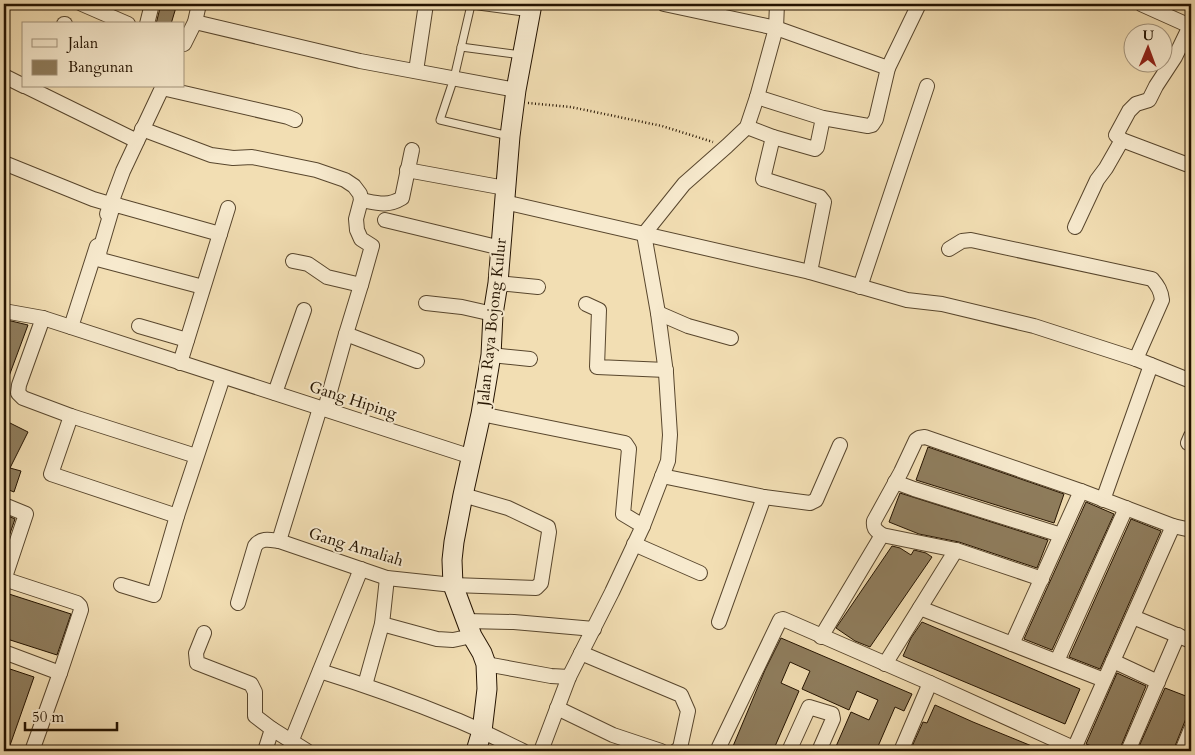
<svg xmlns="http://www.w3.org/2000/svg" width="1195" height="755" viewBox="0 0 1195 755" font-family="Cardo,serif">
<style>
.building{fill:#8f7d5d;stroke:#241300}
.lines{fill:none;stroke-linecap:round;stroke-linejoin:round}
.service-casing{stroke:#58462d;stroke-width:9}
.minor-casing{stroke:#58462d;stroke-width:16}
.secondary-casing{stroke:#241300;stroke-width:21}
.path{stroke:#241300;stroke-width:2.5;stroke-dasharray:1 2.5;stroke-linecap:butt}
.service{stroke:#f7eace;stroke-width:7}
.minor{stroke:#f7eace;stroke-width:14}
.secondary{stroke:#f7eace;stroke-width:19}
.labels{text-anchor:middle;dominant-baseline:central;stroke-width:4;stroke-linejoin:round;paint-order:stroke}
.street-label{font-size:16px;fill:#241300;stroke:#f7eace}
</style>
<rect width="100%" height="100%" fill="#f2deb3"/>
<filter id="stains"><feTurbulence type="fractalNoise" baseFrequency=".004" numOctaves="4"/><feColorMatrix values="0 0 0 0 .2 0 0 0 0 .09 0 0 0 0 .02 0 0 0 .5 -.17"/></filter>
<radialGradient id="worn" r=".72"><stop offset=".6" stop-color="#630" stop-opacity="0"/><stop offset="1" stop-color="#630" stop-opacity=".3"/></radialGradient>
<g class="building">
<polygon points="161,4 177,4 171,24 156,24"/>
<polygon points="7,320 28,325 5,387 4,387 4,329"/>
<polygon points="4,420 28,432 10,468 21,471 14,492 4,488"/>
<polygon points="928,447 1064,494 1054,523 916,480"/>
<polygon points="900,493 1048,540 1037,568 959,542 919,534 889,522"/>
<polygon points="1086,502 1114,514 1052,650 1024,639"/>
<polygon points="4,514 15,519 5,548 4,548"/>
<polygon points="1131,519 1161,531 1100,669 1069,657"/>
<polygon points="892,546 900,548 911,555 914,550 926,553 932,557 870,647 855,641 836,628"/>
<polygon points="9,594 71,614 57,655 4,638 4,611"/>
<polygon points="922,622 1080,689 1065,724 903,656 911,638"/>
<polygon points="781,638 912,694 904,711 895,707 876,751 834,751 851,712 869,720 878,700 857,691 849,710 802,689 810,671 790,662 781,683 799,691 773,751 731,751 765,670"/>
<polygon points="4,667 34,677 8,751 4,751"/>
<polygon points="1117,673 1146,686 1119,751 1105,751 1086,744"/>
<polygon points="1165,688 1191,698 1191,706 1173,751 1137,751"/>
<polygon points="935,705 973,722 1044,751 910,751 923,722 927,723"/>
</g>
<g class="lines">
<g class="service-casing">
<g id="service">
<polyline points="461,47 522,55"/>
<polyline points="509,136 440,120 454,78 471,5 531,13"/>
</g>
</g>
<g class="minor-casing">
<g id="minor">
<polyline points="82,4 128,24"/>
<polyline points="664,4 776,28 888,68"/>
<polyline points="1141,4 1190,26"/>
<polyline points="195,22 360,61 516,90"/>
<polyline points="64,24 65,24"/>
<polyline points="147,24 152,4"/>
<polyline points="1191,27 1190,26 1175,57 1156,86 1149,100 1136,104 1129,111 1116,135 1122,140 1191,166"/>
<polyline points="184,44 195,22 199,4"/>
<polyline points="416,71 426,4"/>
<polyline points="4,76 24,86"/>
<polyline points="25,86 137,141"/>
<polyline points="162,88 288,117 295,120"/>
<polyline points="757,97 823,118 868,126 872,125 876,119 888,68 919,4"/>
<polyline points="747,127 773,137 815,149 817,147 823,118"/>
<polyline points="142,129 211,155 233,158 252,157 316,170 345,180 354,186 360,194 361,200 356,219 357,230 361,239 372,246 361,285 346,334 325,409"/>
<polyline points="773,137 763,179 820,197 824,202 810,272"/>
<polyline points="4,163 93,199 110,204"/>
<polyline points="407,170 505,188"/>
<path d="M 361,200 C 377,203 387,207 402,198 L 412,150"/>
<polyline points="504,202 810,272 907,300 942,304 1034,326 1136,359 1191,381"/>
<polyline points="107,214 123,171 163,86"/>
<polyline points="385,220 501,248"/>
<polyline points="1075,227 1097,180 1106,168 1122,140"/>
<path d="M 949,249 L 962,241 L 971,240 L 1152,279 C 1158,286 1161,291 1162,300 L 1136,359"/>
<polyline points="293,261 308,264 327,277 361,285"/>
<polyline points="498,283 538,287"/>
<polyline points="203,287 101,260 99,253 112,209 117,205 120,206 220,234"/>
<polyline points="860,287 927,86"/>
<polyline points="426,303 462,307 493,314"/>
<polyline points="586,304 599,310 597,367 666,370"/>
<polyline points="4,311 43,318 472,457"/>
<polyline points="658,313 688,326 731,338"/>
<polyline points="43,318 19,385 18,393 23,398 71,416 196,456"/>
<polyline points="139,326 187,340"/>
<polyline points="71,327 97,246"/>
<polyline points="346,334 417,361"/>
<polyline points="491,355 530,359"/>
<polyline points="180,363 228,208"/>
<polyline points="275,393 304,310"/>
<polyline points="481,414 625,443 629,449 623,514 643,526"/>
<polyline points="71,416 51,474 177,516"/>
<polyline points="1188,443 1191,436"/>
<polyline points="662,476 764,497 810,503 816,500 840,445"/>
<polyline points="895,482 914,489 1061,535"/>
<polyline points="1103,500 1151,365"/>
<polyline points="4,505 26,514 4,580"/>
<path d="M 882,535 C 876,530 873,529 874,521 L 901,472 L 916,440 L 919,438 L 925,437 L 1081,491 L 1173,526 L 1191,530"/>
<polyline points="279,541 320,408"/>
<polyline points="634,544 700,573"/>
<polyline points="387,578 382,624 437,639 453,640 472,636"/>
<polyline points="4,579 77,603 80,606 81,610 60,673 32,751"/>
<polyline points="121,585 154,595 177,516 223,377"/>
<path d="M 238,603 L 255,546 C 261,537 271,540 279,541 L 387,578 L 453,585 L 536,588 L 541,583 L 549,532 L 548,527 L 508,508 L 463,495"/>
<polyline points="920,608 1104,680"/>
<polyline points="1133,617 1191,641"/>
<polyline points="466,621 514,622 594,629"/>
<polyline points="719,622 764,497"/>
<polyline points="204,633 196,653 197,663 251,684 255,692 255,716 272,729 265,751"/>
<polyline points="821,637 882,535 956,550 1042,579"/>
<polyline points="1012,644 1081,491"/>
<polyline points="4,652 60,673"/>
<polyline points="581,653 681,695 688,711 680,748 676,751"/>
<polyline points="1057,661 1126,508"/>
<polyline points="1113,661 1158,682"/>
<polyline points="486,664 551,676 569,677"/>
<polyline points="885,664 956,550"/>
<path d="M 320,671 C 365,685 410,701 454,719 C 477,728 500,740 523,751"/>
<polyline points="365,685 382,624"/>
<polyline points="557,708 613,735 661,751"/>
<polyline points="272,729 307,751"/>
<polyline points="291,742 361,569"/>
<polyline points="541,751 569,677 612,592 643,526 668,461 670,435 666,373 658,313 644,234 684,184 727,146 747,127 757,97 776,28 777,4"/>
<polyline points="719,751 719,747 780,620 783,619 930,683 1080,751"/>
<polyline points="789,751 809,707 832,714 833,719 819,751"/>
<polyline points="901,751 930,683"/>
<polyline points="1073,751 1173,526"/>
<polyline points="1128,751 1178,635"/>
<polyline points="1182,751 1191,729"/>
</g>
</g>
<g class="secondary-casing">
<polyline id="secondary" points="476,751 482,731 487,689 486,664 482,653 472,636 453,585 452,560 454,542 463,495 481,414 491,355 493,314 498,283 510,136 516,90 532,4"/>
</g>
<polyline class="path" points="528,103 571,107 662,126 713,142"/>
<use href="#service" class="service"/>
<use href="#minor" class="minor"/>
<use href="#secondary" class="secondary"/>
</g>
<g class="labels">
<g class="street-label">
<text transform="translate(492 322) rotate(-84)">Jalan Raya Bojong Kulur</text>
<text transform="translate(353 400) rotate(18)">Gang Hiping</text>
<text transform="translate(356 547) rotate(17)">Gang Amaliah</text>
</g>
</g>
<rect width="1195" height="755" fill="none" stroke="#f2deb3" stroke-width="20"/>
<rect x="5" y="5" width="1185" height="745" fill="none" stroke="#241300" stroke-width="2.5"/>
<rect x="10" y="10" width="1175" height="735" fill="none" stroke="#241300"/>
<rect x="22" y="22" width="162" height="65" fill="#f7eace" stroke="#a3947c"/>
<rect x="32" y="39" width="25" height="8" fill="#f7eace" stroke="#a3947c"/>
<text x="68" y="48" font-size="15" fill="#241300">Jalan</text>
<rect x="32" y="60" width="25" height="15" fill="#8f7d5d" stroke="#a3947c"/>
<text x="68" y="72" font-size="15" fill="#241300">Bangunan</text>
<g transform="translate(1148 48) rotate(1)"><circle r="24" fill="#f7eace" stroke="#a3947c"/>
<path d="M0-4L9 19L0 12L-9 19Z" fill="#8f2418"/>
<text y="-8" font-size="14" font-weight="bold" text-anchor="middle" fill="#241300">U</text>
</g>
<path d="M25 722v8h92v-8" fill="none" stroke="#241300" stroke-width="2.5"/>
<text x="32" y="722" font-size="15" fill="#241300" stroke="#f7eace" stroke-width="4" paint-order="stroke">50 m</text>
<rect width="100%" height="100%" filter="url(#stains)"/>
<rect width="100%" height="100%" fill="url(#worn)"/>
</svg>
